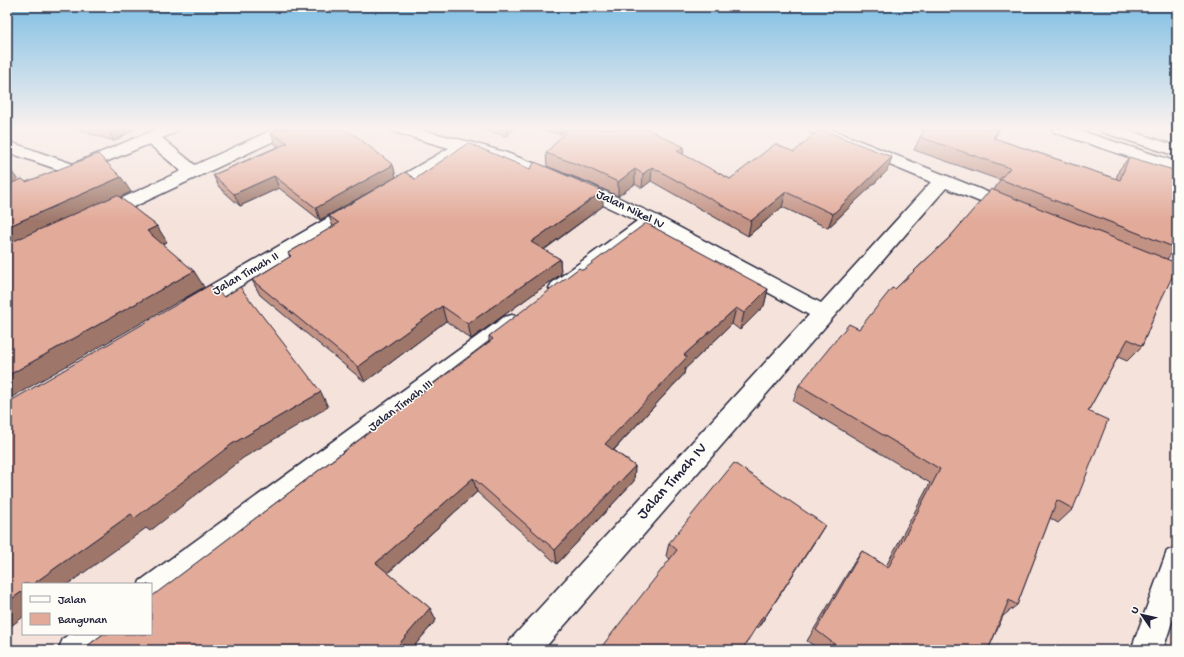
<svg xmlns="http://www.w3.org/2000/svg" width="1184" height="657" viewBox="0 0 1184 657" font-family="'Gochi Hand',sans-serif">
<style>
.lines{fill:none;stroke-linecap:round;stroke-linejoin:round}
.minor-casing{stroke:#22223b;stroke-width:3}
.highway-casing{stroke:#22223b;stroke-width:3}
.minor{fill:#fdfcf7;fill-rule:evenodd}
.highway{fill:#fdfcf7;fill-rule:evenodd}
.wall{fill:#c29284;stroke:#22223b}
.shaded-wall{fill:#9e776b;stroke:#22223b}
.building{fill:#e2aa99;stroke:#22223b}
.labels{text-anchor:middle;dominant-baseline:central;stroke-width:3;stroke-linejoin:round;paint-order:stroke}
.street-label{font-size:13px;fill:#22223b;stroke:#fdfcf7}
.near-street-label{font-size:16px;fill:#22223b;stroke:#fdfcf7}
</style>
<rect width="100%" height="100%" fill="#f5e3db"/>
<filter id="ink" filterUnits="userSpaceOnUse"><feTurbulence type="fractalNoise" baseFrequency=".025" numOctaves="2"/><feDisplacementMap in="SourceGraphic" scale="8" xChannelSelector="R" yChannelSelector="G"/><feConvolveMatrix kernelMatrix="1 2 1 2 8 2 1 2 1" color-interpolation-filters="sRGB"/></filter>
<g filter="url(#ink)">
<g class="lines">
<g class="minor-casing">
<g id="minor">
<polygon points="157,129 178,129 176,132 162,138 195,165 274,129 295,129 293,132 108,219 101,221 94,219 92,215 94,211 181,171 149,144 74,175 7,152 7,141 73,164"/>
<path d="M 392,129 L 417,129 L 470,142 L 504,152 L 589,184 L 658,216 L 821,303 L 931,182 L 810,132 L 808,129 L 830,129 L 1017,204 L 1020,208 L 1017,212 L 1011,214 L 1005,212 L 946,188 L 543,650 L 506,650 L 511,639 L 809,315 L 652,228 L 566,293 L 559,295 L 552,293 L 549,288 L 552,283 L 637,221 C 582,194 525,169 465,152 L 392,196 L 386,197 L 380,196 L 377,192 L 380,188 L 449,148 L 394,132 Z"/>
<polygon points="358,202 364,204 367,208 364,212 199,311 191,314 183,311 180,306 183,301 352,204"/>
<polygon points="512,315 520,317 523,323 520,329 162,603 151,607 151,584 139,584 140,581 504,317"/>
<polygon points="1177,547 1177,606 1163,650 1131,650 1167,551"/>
<polygon points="69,634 111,634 106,645 100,650 58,650 63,639"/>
</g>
</g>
<g class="highway-casing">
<g id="highway">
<polygon points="1052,129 1075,129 1177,162 1177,173 1054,132"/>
<polygon points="1100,129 1124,129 1177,146 1177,156 1102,132"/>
</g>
</g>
<use href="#minor" class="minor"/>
<use href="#highway" class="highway"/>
</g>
<g class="wall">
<polygon points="74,129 135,129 114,141"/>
<polygon points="478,129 514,129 507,136"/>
<polygon points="538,129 566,129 560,134"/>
<polygon points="917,129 1000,129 994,138 1116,179 1119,170 1129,157 1176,248 1167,259 1159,304 1142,346 1127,361 1118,357 1088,411 1073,509 1058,523 1050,518 1017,605 1003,616 988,650 820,650 807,641 853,564 862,551 886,566 930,483 793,401 799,385 859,329 895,289 949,238 994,190 1000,180 914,150 920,137 924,131"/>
<polygon points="271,133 393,165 396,177 320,220 279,188 240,206 219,187 213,175 279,146 275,144"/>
<polygon points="684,147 683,155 730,179 794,152 887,171 828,228 782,207 748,236 651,181 642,188 635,184 618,196 590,183 547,166 546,153"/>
<polygon points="415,179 603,206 544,250 560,259 561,274 471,339 446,321 365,382 260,295 252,280 290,257 288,253 333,227 329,216"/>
<polygon points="583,270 768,289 764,306 740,330 732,324 685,369 684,374 614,450 635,466 634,481 557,564 477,492 388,573 430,608 436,620 411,650 82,650 489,341 489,336"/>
<polygon points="817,538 758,628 666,556 669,543"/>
</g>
<g class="shaded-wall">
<polygon points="107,129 135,129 114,141"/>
<polygon points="506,129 514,129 507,136"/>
<polygon points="560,129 566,129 560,134"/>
<polygon points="999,129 1000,129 986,151 993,138"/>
<polygon points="684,147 682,161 677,151"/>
<polygon points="892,157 887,171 828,228 833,214"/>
<polygon points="393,165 396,177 320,220 316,208"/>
<polygon points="652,167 651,181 642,188 643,174"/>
<polygon points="9,168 21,184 7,190 7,169"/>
<polygon points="635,169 635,184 618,196 618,182"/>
<polygon points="274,176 279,188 240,206 234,194"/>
<polygon points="121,177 131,192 7,248 7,227"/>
<polygon points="603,191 603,206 532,258 531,242"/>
<polygon points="786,192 782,207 748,236 751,221"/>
<polygon points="157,226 167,242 158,247 147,231"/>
<polygon points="560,259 561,274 471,339 468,324"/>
<polygon points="194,271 204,287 7,400 7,376"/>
<polygon points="768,289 764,306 740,330 744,313"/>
<polygon points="442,306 446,321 365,382 358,367"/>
<polygon points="736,308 732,324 685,369 684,374 605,459 605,444 684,355"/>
<polygon points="321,392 328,407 243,458 150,531 146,528 68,584 33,584 131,514 232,444"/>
<polygon points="635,466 634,481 557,564 555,550"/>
<polygon points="473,478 477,492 384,576 376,563"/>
<polygon points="825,525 817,538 758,628 765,617"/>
<polygon points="23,591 23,617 7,629 7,602"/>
<polygon points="430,608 436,620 411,650 394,650"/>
</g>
<g class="building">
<polygon points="279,129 342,129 356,136 393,165 316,208 274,176 234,194 213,175 288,143 271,133"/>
<polygon points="568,129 647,129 684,147 677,151 730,179 775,144 794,152 820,129 892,157 833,214 786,192 751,221 652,167 643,174 635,169 618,182 590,169 546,153"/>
<polygon points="926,129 999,129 993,138 1120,180 1129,157 1177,171 1177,245 1176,248 1000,179 1010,168 920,137"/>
<polygon points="468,143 530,169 535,162 603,191 531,242 560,259 468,324 442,306 358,367 252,280 291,256 288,253 339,223 329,216 405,172 415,179"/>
<polygon points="98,154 121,177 7,227 7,185 22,179 26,182"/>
<polygon points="991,189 1174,262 1172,270 1175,271 1159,304 1142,346 1128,339 1088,411 1108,420 1073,509 1057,500 1017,605 1009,600 988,650 842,650 816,630 862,551 888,568 940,469 799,385 849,324 859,329 892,288 895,289 949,238"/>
<polygon points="117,195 157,226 147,231 194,271 7,376 7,244"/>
<polygon points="646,223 768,289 744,313 736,308 684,355 687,357 605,444 635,466 555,550 473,478 376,563 430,608 394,650 82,650 103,634 151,634 151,597 493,339 489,336 579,268 583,270"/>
<polygon points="210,285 224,297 240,287 321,392 232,444 135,518 131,514 33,584 23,584 23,591 7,602 7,403"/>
<polygon points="734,463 825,525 765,617 763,616 742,650 599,650 677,550 669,543"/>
</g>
</g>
<linearGradient id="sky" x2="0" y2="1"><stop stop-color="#7fbfe4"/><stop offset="0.58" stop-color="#faf2ef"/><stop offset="1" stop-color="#faf2ef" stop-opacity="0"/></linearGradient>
<rect width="1184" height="221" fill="url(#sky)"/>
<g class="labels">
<g class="street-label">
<text transform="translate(630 210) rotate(26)">Jalan Nikel IV</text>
<text transform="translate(246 274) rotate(-30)">Jalan Timah II</text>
<text transform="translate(401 406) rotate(-37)">Jalan Timah III</text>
</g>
<g class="near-street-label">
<text transform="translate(673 482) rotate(-48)">Jalan Timah IV</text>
</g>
</g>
<rect width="1184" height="657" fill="none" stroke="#fdfcf7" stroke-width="24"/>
<rect x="12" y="12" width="1160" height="633" fill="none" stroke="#22223b" stroke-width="1.5" filter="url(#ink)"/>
<rect x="22" y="583" width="130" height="52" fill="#fdfcf7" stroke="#a5a5ac"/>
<rect x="30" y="596" width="20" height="6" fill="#fdfcf7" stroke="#a5a5ac"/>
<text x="58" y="603" font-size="12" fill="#22223b">Jalan</text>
<rect x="30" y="613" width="20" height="12" fill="#e2aa99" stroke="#a5a5ac"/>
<text x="58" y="623" font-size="12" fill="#22223b">Bangunan</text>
<g transform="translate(1142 615) rotate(304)" stroke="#fdfcf7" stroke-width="3" paint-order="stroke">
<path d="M0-3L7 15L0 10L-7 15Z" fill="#22223b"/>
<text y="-6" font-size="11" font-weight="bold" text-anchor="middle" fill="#22223b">U</text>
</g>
</svg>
